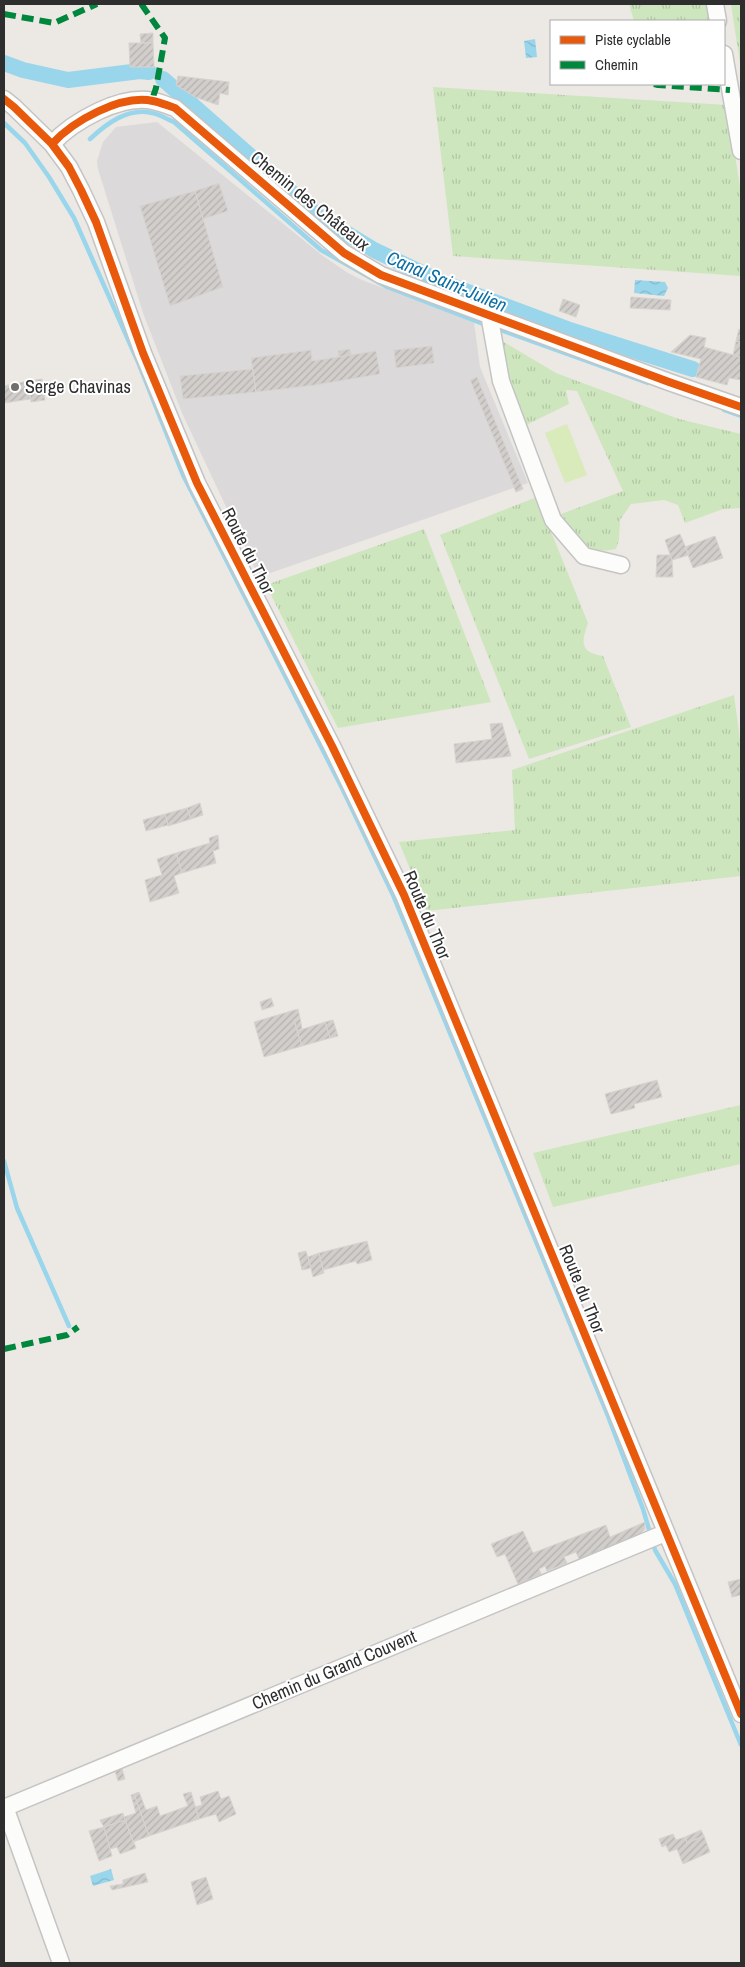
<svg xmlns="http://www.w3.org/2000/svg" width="745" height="1967" font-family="'Archivo Narrow',sans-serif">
  <defs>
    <pattern id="grass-tufts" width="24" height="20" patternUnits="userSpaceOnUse" patternTransform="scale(1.25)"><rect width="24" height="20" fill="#cee6be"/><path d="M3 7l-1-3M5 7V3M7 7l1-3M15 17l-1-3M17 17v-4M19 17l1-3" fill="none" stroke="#b1c6a4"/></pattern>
    <pattern id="water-waves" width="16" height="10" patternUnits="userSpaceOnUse" patternTransform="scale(1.25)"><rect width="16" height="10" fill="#99d6ec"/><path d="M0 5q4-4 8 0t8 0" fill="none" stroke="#84b8cb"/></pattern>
    <pattern id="building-hatch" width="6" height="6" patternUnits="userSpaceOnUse" patternTransform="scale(1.25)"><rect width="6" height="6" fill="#d1cecb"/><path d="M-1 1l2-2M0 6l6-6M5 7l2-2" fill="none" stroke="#b4b1af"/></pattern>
  </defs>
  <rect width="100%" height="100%" fill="#ece8e4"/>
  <!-- industrial -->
  <path fill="#dcd9db" d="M157 122 323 256 348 273 362 280 474 322 480 367 528 483 259 577 182 413 143 313 98 169 97 161 103 142 116 127Z"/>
  <!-- grass -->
  <path fill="url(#grass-tufts)" d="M629 4H706L709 21H634Z
    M731 4H741V70Z
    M433 87 727 105 741 193V276L453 256Z
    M502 341 556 373 679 419 741 434V508L723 509 685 523 678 505 664 500 631 504 620 520 619 540 616 549C585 556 575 537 561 514L623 491 577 391 566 390 569 404 526 425 508 381Z
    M537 497 588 623C581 643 580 652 603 656L631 727 529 759 440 535Z
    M424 529 491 702 338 728 266 585Z
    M734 695 741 748V876L427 911 399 842 515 830 512 770Z
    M741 1105V1164L553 1207 533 1153Z"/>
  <!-- pitch -->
  <path fill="#d9eabb" d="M567 424 587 475 565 483 545 433Z"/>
  <!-- water -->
  <path fill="url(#water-waves)" d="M535 39 537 57 526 58 524 41Z
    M635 280 665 282 668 288 664 296 634 293Z
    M111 1869 114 1880 93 1886 90 1876Z"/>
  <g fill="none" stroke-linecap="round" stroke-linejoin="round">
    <!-- stream -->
    <path stroke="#99d6ec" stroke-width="4.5" d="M4 123 25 143 49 177 74 218 138 362 183 475 343 790 393 895 608 1416 643 1509 655 1550 675 1584 741 1745
      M90 139C106 124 128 107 152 113 159 114 167 119 174 122L321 250 387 287 486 325
      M495 328 648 383
      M724 410 741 416
      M4 1161 17 1208 69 1326"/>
    <!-- canal -->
    <path stroke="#99d6ec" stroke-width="16" d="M4 63 23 70 68 80 140 71 149 72
      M163 79 318 216 374 250 441 282 567 329 693 369"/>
  </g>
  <!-- building -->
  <path fill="url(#building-hatch)" stroke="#d7d4d0" d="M153 33V43H141L140 34Z
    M129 43H153L154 67H130Z
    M178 76 229 82 228 95 220 93 218 105 195 97 176 85Z
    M219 183 228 211 203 219 195 191Z
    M195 191 223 287 170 306 140 206Z
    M631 297 671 300 670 310 630 308Z
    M563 299 580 305 576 317 559 311Z
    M739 329 741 330V342L736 341Z
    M690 335 706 338 704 347 741 357V380L729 378 727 385 696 377 701 359 671 352Z
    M736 341 741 342V357L733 355Z
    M432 346 434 363 396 368 394 350Z
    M350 349 351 355 339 357 338 351Z
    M311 350 312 361 376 351 380 374 315 385 256 392 251 358Z
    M253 369 256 392 183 399 180 376Z
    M477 377 523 489 516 492 470 380Z
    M42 379 45 400 31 402 28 381Z
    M28 381 30 399 4 403V386Z
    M680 534 689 555 672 560 665 540Z
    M715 536 723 558 693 568 685 547Z
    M657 555H670L672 560 673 577H656Z
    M502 723 511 756 456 763 454 744 492 739 490 724Z
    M200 803 203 815 191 819 187 808Z
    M187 808 191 819 168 826 165 814Z
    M165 814 168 825 146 831 143 820Z
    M218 835 219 849 213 851 216 863 182 873 176 853 210 843 209 838Z
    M176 853 182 873 174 876 179 893 150 902 145 880 162 875 157 859Z
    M271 998 274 1006 262 1010 260 1002Z
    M298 1009 300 1018 294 1020 302 1046 264 1057 254 1022Z
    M300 1018 302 1029 297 1031 294 1020Z
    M333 1020 338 1036 330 1038 325 1022Z
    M325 1022 330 1038 302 1046 297 1031Z
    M657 1080 662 1097 634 1104 635 1108 611 1114 605 1094Z
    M367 1241 372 1260 357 1264 356 1261 323 1270 319 1253Z
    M306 1251 311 1268 302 1270 298 1253Z
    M319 1253 324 1273 313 1277 308 1257Z
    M645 1522V1529L640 1534 579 1559 576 1552 564 1557 567 1563 547 1571 545 1566 539 1569 541 1574 518 1584 505 1554 497 1557 491 1544 523 1531 533 1553 606 1525 610 1537Z
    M741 1579V1595L732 1597 728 1582Z
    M122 1769 125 1779 118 1781 115 1771Z
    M218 1791 221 1799 229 1796 236 1814 219 1822 216 1814 199 1819 195 1807 202 1805 200 1797Z
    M139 1792 146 1810 157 1806 160 1816 188 1806 183 1794 191 1792 199 1819 149 1836 134 1794Z
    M134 1794 149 1836 133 1842 124 1817 136 1813 131 1795Z
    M123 1813 125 1820 104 1827 100 1820Z
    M125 1820 136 1848 120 1854 117 1847 110 1849 104 1827Z
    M104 1827 112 1856 99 1861 89 1831Z
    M701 1830 704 1836 687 1843 685 1837Z
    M673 1834 676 1840 685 1837 687 1843 704 1836 710 1852 683 1864 677 1849 669 1852 666 1845 662 1847 659 1839Z
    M145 1873 148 1882 112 1890 110 1886 123 1884V1880Z
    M206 1877 213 1899 197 1905 191 1882Z"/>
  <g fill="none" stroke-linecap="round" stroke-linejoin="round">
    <defs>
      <path id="minor" d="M715 4 718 21
        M724 54 741 151
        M4 99 14 107 52 144 69 167 81 190 96 222 143 353 197 483 332 746 404 895 741 1714
        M52 144C73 121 121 94 153 101 160 102 168 106 175 108L344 253 381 275 669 382 741 407
        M489 314 501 381 553 520 584 556 621 565
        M5 1807 61 1963
        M4 1808 665 1533"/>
    </defs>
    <!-- minor casing -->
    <use href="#minor" stroke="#c5c4c5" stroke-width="19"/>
    <!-- minor -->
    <use href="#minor" stroke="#fcfcfb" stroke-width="16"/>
    <!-- quiet -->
    <path stroke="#00873e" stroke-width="6" stroke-dasharray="12 6" stroke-linecap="butt" d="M143 4 142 5 165 38 156 88 152 100
      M4 14 54 23 97 4
      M654 84 658 85 730 90
      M4 1349 67 1335 78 1327"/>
    <defs>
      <path id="cycleway" d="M4 99 14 107 52 144 69 167 81 190 96 222 143 353 197 483 332 746 404 895 741 1714
        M52 144C73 121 121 94 153 101 160 102 168 106 175 108L344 253 381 275 669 382 741 407"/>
    </defs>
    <!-- cycleway casing -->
    <use href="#cycleway" stroke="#fff" stroke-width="11"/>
    <!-- cycleway -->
    <use href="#cycleway" stroke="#e8590c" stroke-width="8"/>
  </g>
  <!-- markers -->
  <circle fill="#706f6e" stroke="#fff" stroke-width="2" cx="15" cy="387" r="5"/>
  <g text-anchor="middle" stroke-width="4" stroke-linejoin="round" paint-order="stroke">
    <!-- street labels -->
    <g font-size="18" fill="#2e2e2e" stroke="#fff">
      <text transform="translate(310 201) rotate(39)" y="6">Chemin des Châteaux</text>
      <text transform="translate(248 551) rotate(63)" y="6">Route du Thor</text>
      <text transform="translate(427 915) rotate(67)" y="6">Route du Thor</text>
      <text transform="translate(582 1289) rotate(68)" y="6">Route du Thor</text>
      <text transform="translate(334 1670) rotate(-23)" y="6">Chemin du Grand Couvent</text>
    </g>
    <!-- poi labels -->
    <g font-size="18" fill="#2e2e2e" stroke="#fff" text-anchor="start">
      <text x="25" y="393">Serge Chavinas</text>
    </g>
    <!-- water labels -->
    <g font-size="19" font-style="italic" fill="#0d6fa3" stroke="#fff">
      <text transform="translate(447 281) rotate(23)" y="7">Canal Saint-Julien</text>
    </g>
  </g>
  <!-- border -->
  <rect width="745" height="1967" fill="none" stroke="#2e2e2e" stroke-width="10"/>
  <!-- legend -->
  <rect x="550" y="20" width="175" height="65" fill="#ffffff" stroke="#ababab"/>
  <rect x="560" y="36" width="25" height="8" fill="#e8590c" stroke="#ababab"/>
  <text x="595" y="45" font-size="15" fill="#2e2e2e">Piste cyclable</text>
  <rect x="560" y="61" width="25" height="8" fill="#00873e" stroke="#ababab"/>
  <text x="595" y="70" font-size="15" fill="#2e2e2e">Chemin</text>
</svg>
